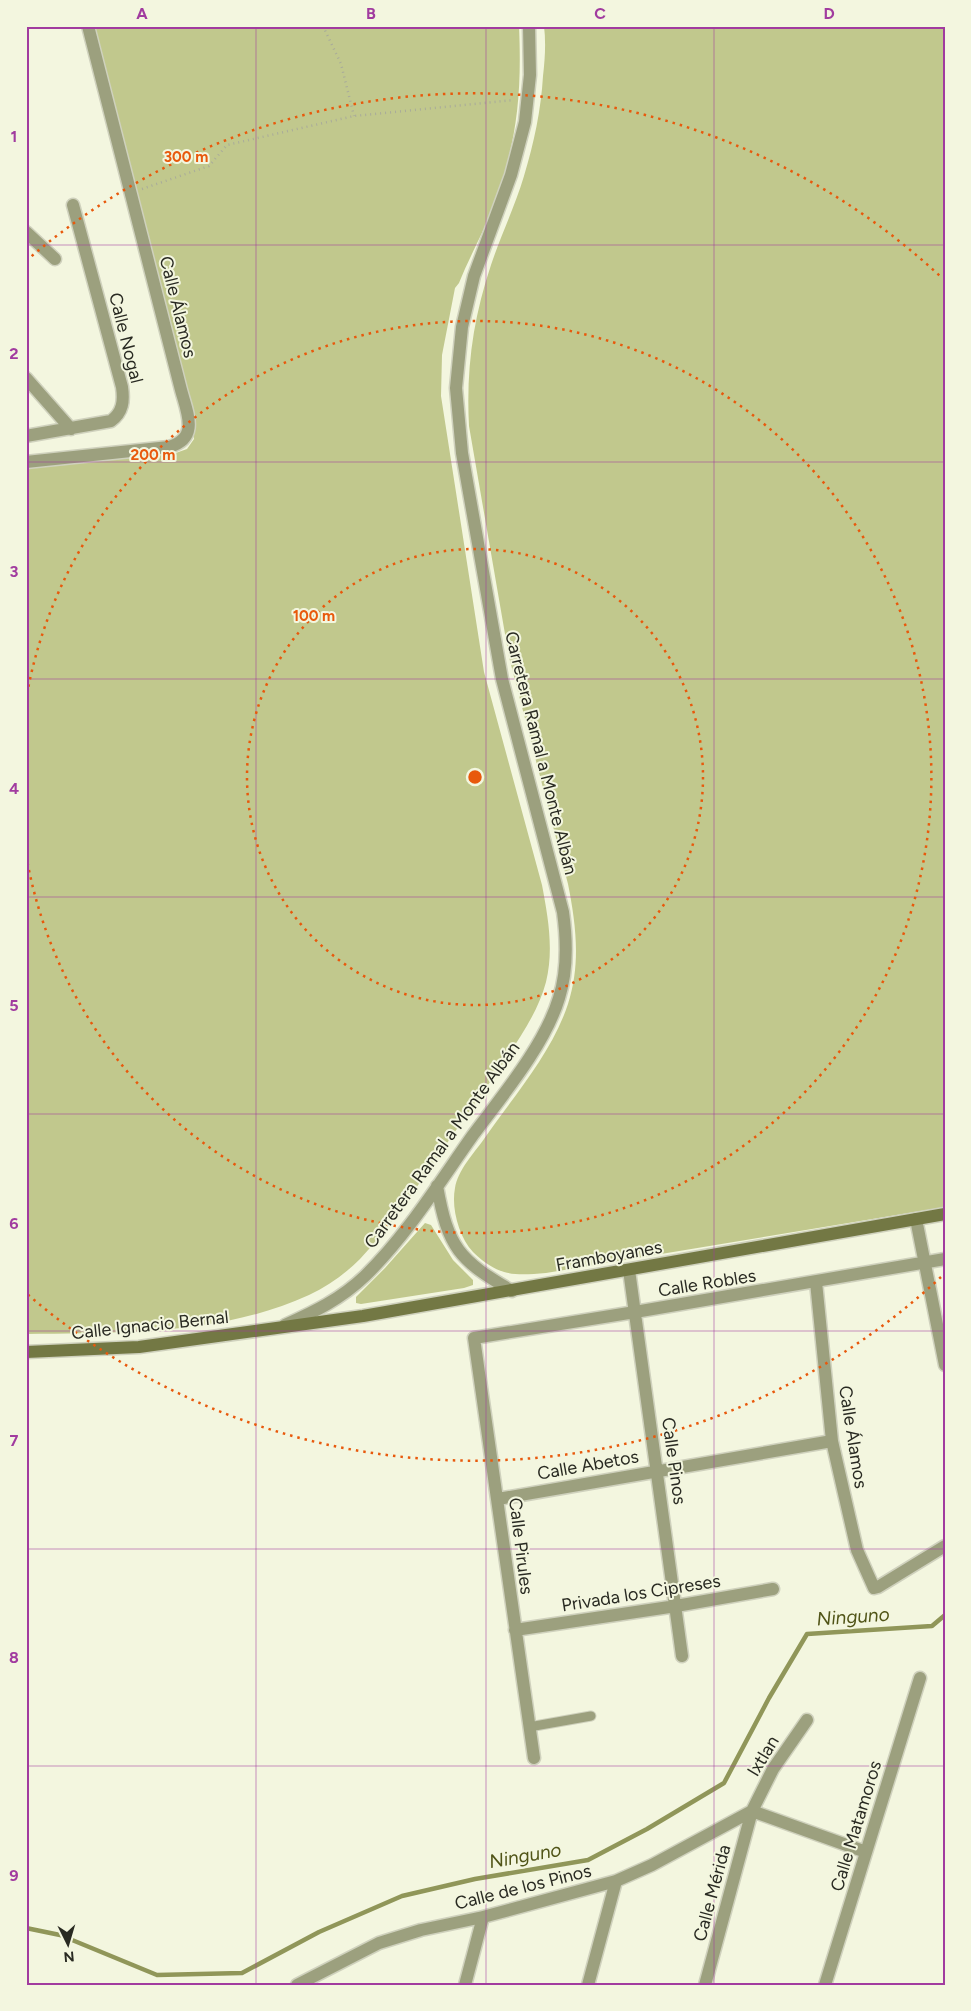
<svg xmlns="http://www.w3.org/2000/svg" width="971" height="2011" font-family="Figtree,sans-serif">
  <rect width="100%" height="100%" fill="#f3f6df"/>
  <!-- green -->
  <path fill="#c1c88d" d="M94 26H519C522 95 517 145 492 210 482 235 469 258 459 283L455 288 442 355 441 396 484 672 542 885C548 917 554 949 546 982 538 1012 520 1037 504 1062 487 1087 469 1111 452 1136 423 1177 395 1222 360 1259 345 1274 328 1286 309 1295 222 1335 120 1333 26 1334V468L173 454 187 449 194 439 185 379Z
    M544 26H945V1207L546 1273C513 1276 498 1276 473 1252 459 1237 451 1208 455 1188 458 1170 474 1153 484 1139 513 1097 552 1053 568 1004 581 964 576 924 568 884L509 657 469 426C466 369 473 319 491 265 501 235 515 206 524 176 534 143 541 110 543 76 545 59 546 42 544 26Z
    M425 1223 431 1225 453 1260 473 1280V1285L464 1288 361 1304 356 1303V1297L385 1268Z"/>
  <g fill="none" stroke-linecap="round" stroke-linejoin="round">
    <!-- stream -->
    <path stroke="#909659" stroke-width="4.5" d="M26 1928 60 1935 157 1975 242 1973 319 1932 402 1896 475 1879 588 1860 647 1829 724 1783 769 1698 807 1634 932 1626 945 1615"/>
    <defs>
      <path id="service" d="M529 1727 591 1716"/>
      <path id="minor" d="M26 232 55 259
        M26 378 71 429
        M26 436 111 421C123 412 124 401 122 387L73 205
        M26 462 169 447C201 438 186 411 180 386L88 26
        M916 1219 945 1365
        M629 1270 682 1656
        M816 1282 832 1441 857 1550 874 1588 878 1587 945 1546
        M498 1499 832 1441
        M515 1630 676 1606 773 1589
        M534 1758 474 1338 635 1312 945 1259
        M752 1811 866 1852
        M297 1985 379 1943 421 1930 483 1917 616 1881 652 1865 752 1811
        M465 1985 483 1917
        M588 1985 616 1881
        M705 1985 752 1811 773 1769 807 1720
        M825 1985 920 1678"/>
      <path id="tertiary" d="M437 1186C448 1248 459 1260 512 1291
        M285 1325C314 1312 341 1299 365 1276 407 1235 439 1183 473 1135 502 1096 545 1045 559 998 568 970 567 941 563 912L502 679 462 453 456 388 462 327 474 276 511 175 525 122 530 75 529 26"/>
      <path id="secondary" d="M26 1352 139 1347 363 1316 945 1214"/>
    </defs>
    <!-- service casing -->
    <use href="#service" stroke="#cfd1bd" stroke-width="11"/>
    <!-- minor casing -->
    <use href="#minor" stroke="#cfd1bd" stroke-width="15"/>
    <!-- tertiary casing -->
    <use href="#tertiary" stroke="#cfd1bd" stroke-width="15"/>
    <!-- secondary casing -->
    <use href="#secondary" stroke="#cfd1bd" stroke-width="15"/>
    <!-- path -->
    <path stroke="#a9ab9a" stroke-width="2.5" stroke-dasharray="1 4" stroke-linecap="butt" d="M323 26 341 64 354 116
      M142 189 209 166 227 145 354 116 514 100"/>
    <!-- service -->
    <use href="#service" stroke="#9ca07e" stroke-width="9"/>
    <!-- minor -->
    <use href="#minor" stroke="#9ca07e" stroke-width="12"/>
    <!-- tertiary -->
    <use href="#tertiary" stroke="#9ca07e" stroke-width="12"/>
    <!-- secondary -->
    <use href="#secondary" stroke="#737844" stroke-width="12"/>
  </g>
  <!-- grid -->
  <path fill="none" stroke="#a13b9f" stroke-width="1" stroke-opacity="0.55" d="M256 26V1985M486 26V1985M714 26V1985M26 245H945M26 462H945M26 679H945M26 897H945M26 1114H945M26 1331H945M26 1549H945M26 1766H945"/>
  <!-- distance rings -->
  <g fill="none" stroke="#e8590c" stroke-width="2.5" stroke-dasharray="2.5 5">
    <circle cx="475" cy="777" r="228"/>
    <path d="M27 694A456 456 0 1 1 27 860"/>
    <path d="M941 1277A684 684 0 0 1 26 1293M26 261A684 684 0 0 1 941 277"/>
  </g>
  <g text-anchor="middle" stroke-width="4" stroke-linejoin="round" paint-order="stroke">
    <!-- street labels -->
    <g font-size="18" fill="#292a22" stroke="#f3f6df">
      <text transform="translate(178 307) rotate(76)" y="6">Calle Álamos</text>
      <text transform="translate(126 338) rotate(76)" y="6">Calle Nogal</text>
      <text transform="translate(541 753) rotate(76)" y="6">Carretera Ramal a Monte Albán</text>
      <text transform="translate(442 1145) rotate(-54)" y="6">Carretera Ramal a Monte Albán</text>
      <text transform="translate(609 1256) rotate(-10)" y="6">Framboyanes</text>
      <text transform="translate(707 1283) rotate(-9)" y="6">Calle Robles</text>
      <text transform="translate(150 1325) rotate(-6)" y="6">Calle Ignacio Bernal</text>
      <text transform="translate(853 1437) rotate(81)" y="6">Calle Álamos</text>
      <text transform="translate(674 1461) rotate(82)" y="6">Calle Pinos</text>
      <text transform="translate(588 1465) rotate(-10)" y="6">Calle Abetos</text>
      <text transform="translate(521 1546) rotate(83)" y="6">Calle Pirules</text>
      <text transform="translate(641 1593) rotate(-9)" y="6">Privada los Cipreses</text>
      <text transform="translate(763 1756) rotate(-59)" y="6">Ixtlan</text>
      <text transform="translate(856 1826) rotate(-73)" y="6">Calle Matamoros</text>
      <text transform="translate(523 1887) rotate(-14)" y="6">Calle de los Pinos</text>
      <text transform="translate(712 1893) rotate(-75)" y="6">Calle Mérida</text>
    </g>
    <!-- water labels -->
    <g font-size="19" font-style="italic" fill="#505417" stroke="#f3f6df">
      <text transform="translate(853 1616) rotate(-4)" y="7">Ninguno</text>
      <text transform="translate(525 1855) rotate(-10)" y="7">Ninguno</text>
    </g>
  </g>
  <circle cx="475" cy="777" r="8" fill="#e8590c" stroke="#f3f6df" stroke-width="2.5"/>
  <g font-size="15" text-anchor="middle" font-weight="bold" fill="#e8590c" stroke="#f3f6df" stroke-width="4" stroke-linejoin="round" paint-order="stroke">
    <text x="186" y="162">300 m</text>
    <text x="153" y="460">200 m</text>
    <text x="314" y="621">100 m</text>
  </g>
  <!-- border -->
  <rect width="971" height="2011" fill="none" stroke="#f3f6df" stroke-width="55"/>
  <!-- north arrow -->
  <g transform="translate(68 1944) rotate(175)" stroke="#f3f6df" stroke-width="4" paint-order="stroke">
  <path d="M0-4L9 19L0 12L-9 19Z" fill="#292a22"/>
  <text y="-8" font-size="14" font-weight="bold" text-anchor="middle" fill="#292a22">N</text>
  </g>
  <rect x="28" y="28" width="916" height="1956" fill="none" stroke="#a13b9f" stroke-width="2"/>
  <g font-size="16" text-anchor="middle" font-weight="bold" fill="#a13b9f">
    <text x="142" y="19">A</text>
    <text x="371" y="19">B</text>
    <text x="600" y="19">C</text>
    <text x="829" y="19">D</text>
    <text x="14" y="142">1</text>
    <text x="14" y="359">2</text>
    <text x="14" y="577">3</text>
    <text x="14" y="794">4</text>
    <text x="14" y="1011">5</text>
    <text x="14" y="1229">6</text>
    <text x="14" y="1446">7</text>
    <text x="14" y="1663">8</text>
    <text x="14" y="1881">9</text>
  </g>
</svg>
